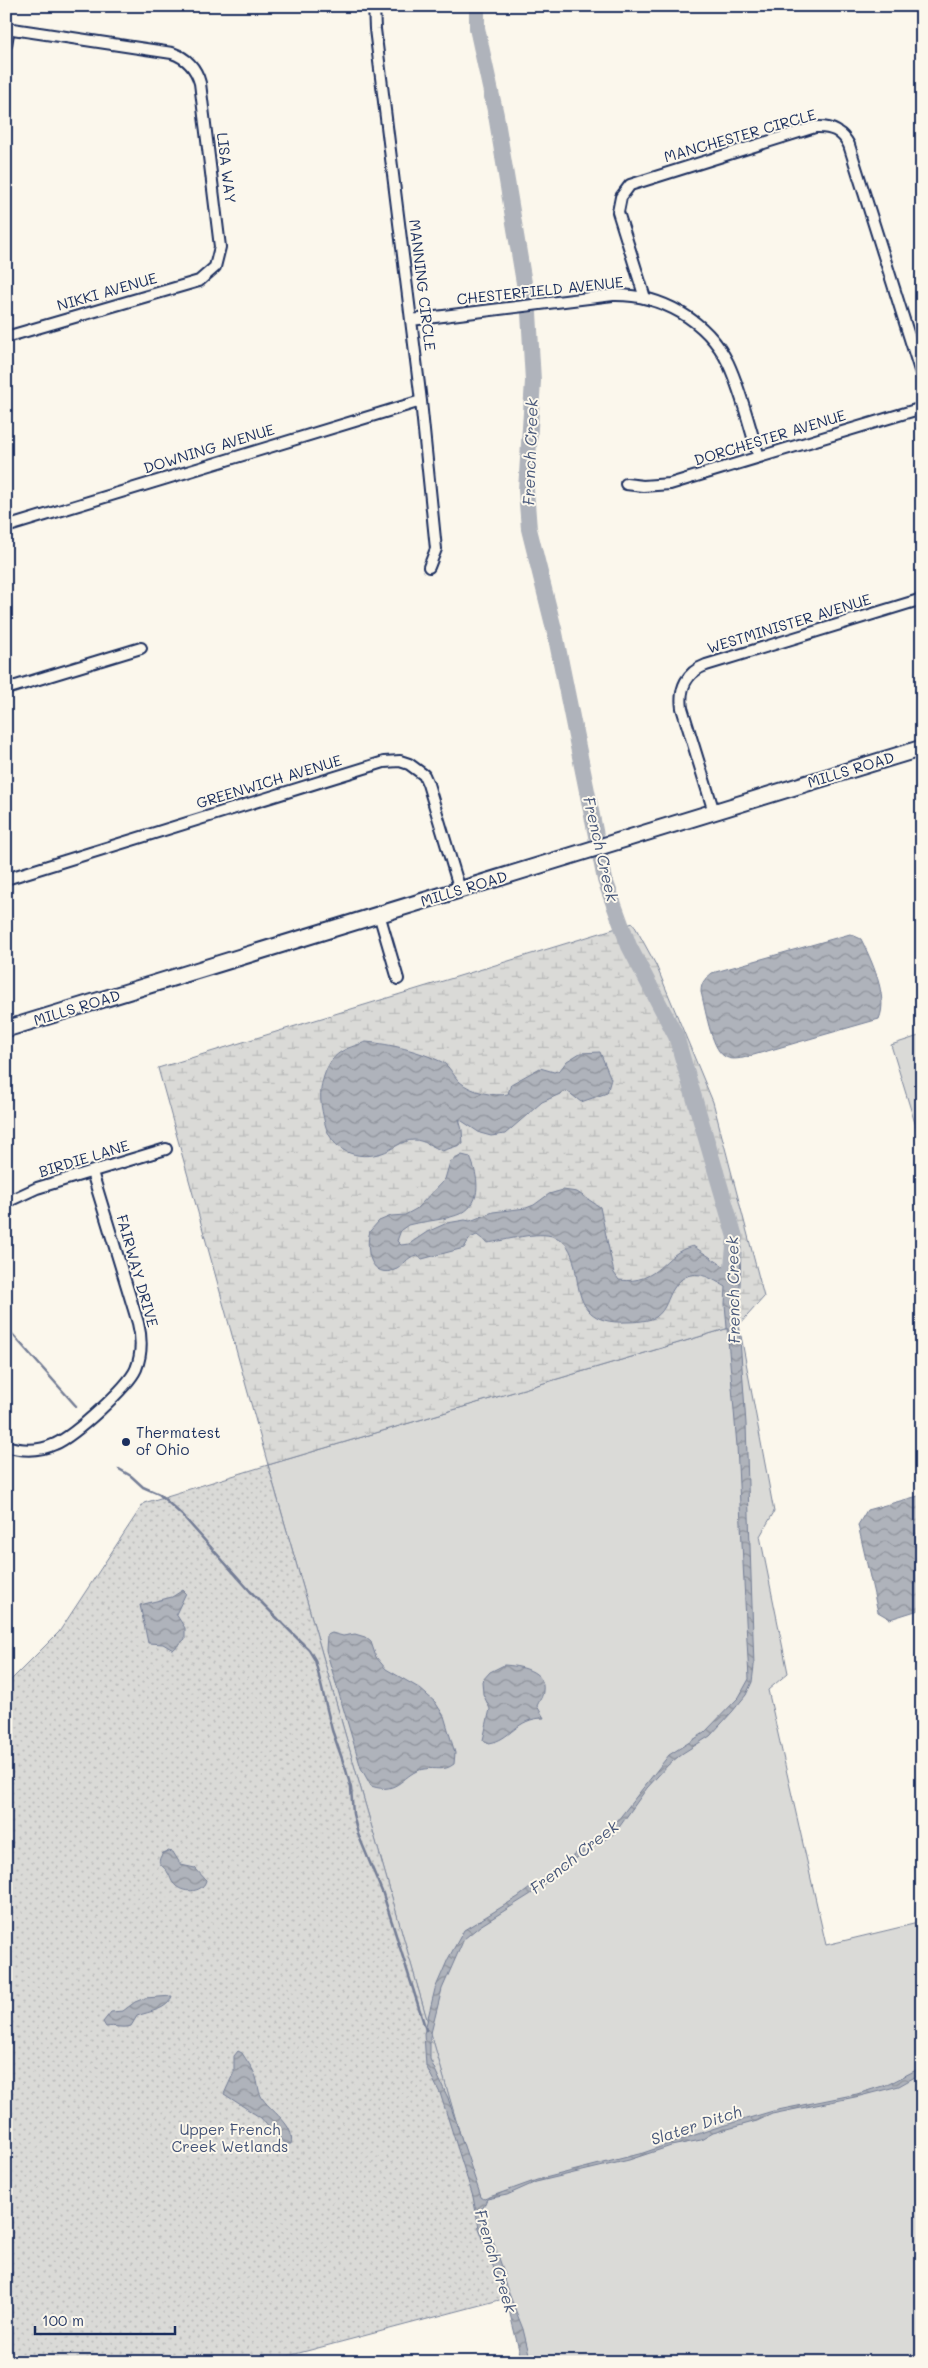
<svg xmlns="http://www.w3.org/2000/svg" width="928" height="2368" font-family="Mali,sans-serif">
  <defs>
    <pattern id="wetland-marsh" width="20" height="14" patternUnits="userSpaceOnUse" patternTransform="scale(1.25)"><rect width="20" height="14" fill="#dadad7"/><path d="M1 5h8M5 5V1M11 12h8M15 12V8" fill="none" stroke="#babbbb"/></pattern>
    <pattern id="park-dots" width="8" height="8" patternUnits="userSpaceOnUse" patternTransform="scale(1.25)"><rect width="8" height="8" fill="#dadad7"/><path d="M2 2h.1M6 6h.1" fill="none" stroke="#babbbb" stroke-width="1.8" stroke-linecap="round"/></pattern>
    <pattern id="water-waves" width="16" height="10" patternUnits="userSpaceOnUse" patternTransform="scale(1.25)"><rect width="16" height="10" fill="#afb3bb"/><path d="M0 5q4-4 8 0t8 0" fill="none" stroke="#8e929b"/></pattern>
  </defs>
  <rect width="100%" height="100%" fill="#fbf7ec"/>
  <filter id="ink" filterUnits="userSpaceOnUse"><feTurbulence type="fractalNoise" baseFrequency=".02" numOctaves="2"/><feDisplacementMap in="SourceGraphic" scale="10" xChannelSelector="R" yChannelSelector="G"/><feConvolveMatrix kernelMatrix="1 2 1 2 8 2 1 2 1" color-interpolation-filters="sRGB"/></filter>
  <g filter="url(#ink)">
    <!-- green -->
    <path fill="#dadad7" stroke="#7a849a" d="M922 1035V1146L891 1045Z
      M739 1325 774 1512 760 1536 788 1673 768 1690 826 1945 922 1922V2362H525L268 1465Z"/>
    <!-- wetland -->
    <path fill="url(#wetland-marsh)" stroke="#7a849a" d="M633 923 656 965 713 1102 764 1297 739 1325 268 1465 158 1068Z"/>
    <!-- park -->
    <path fill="url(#park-dots)" stroke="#7a849a" d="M268 1465 507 2298 265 2362H6V1685L59 1632 144 1503Z"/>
    <!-- water -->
    <path fill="url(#water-waves)" stroke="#747e96" d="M850 934 861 939C871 959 889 997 879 1019L743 1058C736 1059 730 1060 724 1056 711 1048 705 1007 701 992 701 982 705 979 712 973Z
      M366 1042C391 1044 419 1051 442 1062 450 1066 453 1076 460 1082 471 1092 494 1097 508 1094L511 1084 540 1068 554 1072 560 1070 567 1061 580 1053 600 1052 611 1079 607 1093 581 1102 567 1091 542 1102 505 1134 491 1136 480 1133 459 1119 462 1130 463 1144 442 1151C434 1147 423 1140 414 1140 402 1140 392 1150 382 1153 356 1161 332 1151 325 1124 321 1106 318 1094 324 1076 332 1052 344 1049 366 1042Z
      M462 1155 470 1157C478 1175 483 1202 462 1213 448 1220 423 1221 408 1225L401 1230 397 1241 401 1245 409 1244 427 1232 447 1223 465 1220 470 1221 493 1212 526 1208 534 1205 549 1194 563 1190 577 1192 600 1207 614 1273 619 1280C660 1285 662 1253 693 1246L728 1269 730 1244 741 1245 739 1325 746 1424 754 1666 752 1682 746 1695 732 1712 710 1736 683 1753 668 1765 647 1788 615 1833 583 1853 531 1894 480 1926 464 1939 442 1989 430 2037V2059L448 2098 481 2197 484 2199 537 2180 643 2153 715 2128 773 2111 857 2094 889 2084 922 2067V2073L899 2086 860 2096 772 2114 757 2121 713 2133 701 2140 671 2146 629 2160 536 2182 507 2195 487 2199 482 2210 505 2275 504 2281 523 2329 531 2362H522L508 2306 479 2228 473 2197 440 2093 426 2066 424 2034 435 1989 448 1959 464 1930 518 1897 614 1825 669 1755 704 1733 739 1697 749 1679 737 1446 725 1304 726 1287C708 1276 689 1265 674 1288 667 1298 667 1309 656 1317 650 1321 634 1322 627 1322 554 1326 594 1252 555 1237 538 1230 505 1241 487 1243L477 1235 470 1238 464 1248 422 1259 416 1255C406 1258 404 1265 397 1269 370 1281 365 1249 370 1231L379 1221 391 1216 405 1215 416 1209 445 1179 450 1162Z
      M922 1495V1609L890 1619 878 1612 858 1525 867 1510Z
      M183 1590 186 1593 176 1614 185 1628V1639L173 1650 163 1644 148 1643 140 1605 172 1597Z
      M332 1633 343 1636 355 1634 365 1637 371 1642 376 1657 386 1669 419 1688 435 1702 444 1716 455 1753 454 1764C444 1772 436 1767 424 1769 403 1772 400 1796 371 1786L361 1768 326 1650 327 1635Z
      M504 1665C519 1666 546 1670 543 1691 543 1696 539 1701 537 1706L544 1718C516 1718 511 1740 489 1743L483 1740 490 1709 483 1694 482 1681 490 1672Z
      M168 1851 173 1852 181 1865 195 1868 206 1880C204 1892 185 1894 176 1886 171 1882 171 1878 168 1873 164 1865 154 1865 163 1853Z
      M172 1996C168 2010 150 2011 137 2016L131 2026C123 2029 115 2025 106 2027L103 2022 111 2012 123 2011 135 2002 145 1998Z
      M238 2051 242 2053C246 2060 253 2068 256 2077 258 2083 258 2090 261 2096 269 2111 296 2124 291 2144H287L275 2135 261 2118 224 2094 234 2072V2056Z"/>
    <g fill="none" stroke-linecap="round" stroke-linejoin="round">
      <!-- stream -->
      <path stroke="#747e96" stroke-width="2.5" d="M6 1327 76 1406
        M119 1469 131 1476 143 1487 159 1494 182 1515 250 1591 309 1650 315 1660 332 1730 346 1770 351 1788 353 1814 358 1834 383 1894 426 2030"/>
      <!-- river -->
      <path stroke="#afb3bb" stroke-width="16" d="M477 6V28L496 115 529 313 533 381 526 490 529 529 555 633 605 880 629 946 676 1036 735 1237 732 1266"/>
      <defs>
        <path id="street" d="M374 6 375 29 421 401 436 549 429 567
          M6 28 172 53C187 58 196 68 200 83L220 247 215 267 199 281 6 337
          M6 45 9 28
          M645 298 618 212 621 197 630 185 815 127C831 126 842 131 849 145L922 377
          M411 320 613 295C661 294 707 320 728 363 742 393 749 426 759 457
          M626 484 643 486 670 484 922 408
          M6 527 421 401
          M6 689 141 648
          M714 812 682 708C679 688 687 672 706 665L922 599
          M6 879 384 762 400 761 409 764 424 775 428 784 460 890
          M379 914 398 979
          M11 1200 37 1188 166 1149
          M6 1446C22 1451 40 1451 55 1444 74 1436 128 1387 136 1369 142 1354 142 1339 138 1323L92 1172"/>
        <path id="secondary" d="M6 1029 922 748"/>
      </defs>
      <!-- street casing -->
      <use href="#street" stroke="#1b2f5e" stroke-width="14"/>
      <!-- secondary casing -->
      <use href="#secondary" stroke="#1b2f5e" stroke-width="19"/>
      <!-- street -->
      <use href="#street" stroke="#fbf7ec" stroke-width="10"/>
      <!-- secondary -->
      <use href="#secondary" stroke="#fbf7ec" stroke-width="15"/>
    </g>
  </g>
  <!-- markers -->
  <circle fill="#1b2f5e" stroke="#fbf7ec" stroke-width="2" cx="126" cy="1442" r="5"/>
  <g text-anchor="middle" stroke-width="4" stroke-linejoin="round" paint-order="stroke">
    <!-- street labels -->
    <g font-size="15" fill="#1b2f5e" stroke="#fbf7ec">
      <text transform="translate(740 136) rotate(-16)" y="5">MANCHESTER CIRCLE</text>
      <text transform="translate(226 168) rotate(83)" y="5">LISA WAY</text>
      <text transform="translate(422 285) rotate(83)" y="5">MANNING CIRCLE</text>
      <text transform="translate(540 291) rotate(-6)" y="5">CHESTERFIELD AVENUE</text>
      <text transform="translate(107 292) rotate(-16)" y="5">NIKKI AVENUE</text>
      <text transform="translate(770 438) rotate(-17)" y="5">DORCHESTER AVENUE</text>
      <text transform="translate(209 449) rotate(-17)" y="5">DOWNING AVENUE</text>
      <text transform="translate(789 624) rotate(-17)" y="5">WESTMINISTER AVENUE</text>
      <text transform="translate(851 770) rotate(-17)" y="5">MILLS ROAD</text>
      <text transform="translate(269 782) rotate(-17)" y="5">GREENWICH AVENUE</text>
      <text transform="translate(464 889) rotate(-17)" y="5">MILLS ROAD</text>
      <text transform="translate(77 1008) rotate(-17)" y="5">MILLS ROAD</text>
      <text transform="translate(84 1159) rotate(-17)" y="5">BIRDIE LANE</text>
      <text transform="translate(137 1271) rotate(74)" y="5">FAIRWAY DRIVE</text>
    </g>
    <!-- poi labels -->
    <g font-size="15" fill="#1b2f5e" stroke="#fbf7ec" text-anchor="start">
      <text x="136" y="1438">Thermatest<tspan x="136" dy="17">of Ohio</tspan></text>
    </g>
    <!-- park labels -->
    <g font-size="15" fill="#415176" stroke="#fbf7ec">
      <text x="230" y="2135">Upper French<tspan x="230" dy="17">Creek Wetlands</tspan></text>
    </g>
    <!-- water labels -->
    <g font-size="16" font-style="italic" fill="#47577a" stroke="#fbf7ec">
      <text transform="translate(530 452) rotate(-88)" y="6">French Creek</text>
      <text transform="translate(601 849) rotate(77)" y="6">French Creek</text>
      <text transform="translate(733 1290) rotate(-91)" y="6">French Creek</text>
      <text transform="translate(574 1857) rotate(-38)" y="6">French Creek</text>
      <text transform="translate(696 2125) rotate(-18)" y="6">Slater Ditch</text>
      <text transform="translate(496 2261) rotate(73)" y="6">French Creek</text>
    </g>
  </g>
  <!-- margin -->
  <rect width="928" height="2368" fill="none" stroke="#fbf7ec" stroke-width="25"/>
  <rect x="12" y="12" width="903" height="2343" fill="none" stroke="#1b2f5e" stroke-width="2" filter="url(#ink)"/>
  <!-- scale -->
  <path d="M35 2326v8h140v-8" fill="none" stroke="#1b2f5e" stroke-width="2.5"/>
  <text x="42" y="2326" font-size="15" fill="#1b2f5e" stroke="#fbf7ec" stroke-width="4" paint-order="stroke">100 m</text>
</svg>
